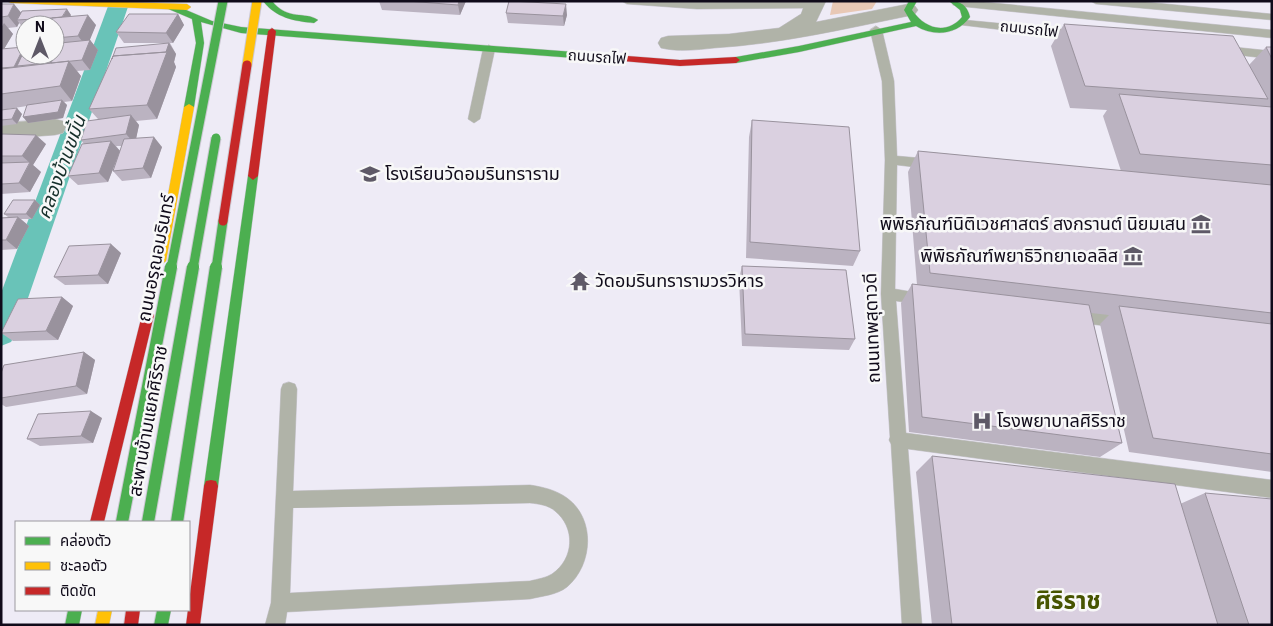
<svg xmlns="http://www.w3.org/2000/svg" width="1273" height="626" font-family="Roboto,'Noto Sans Thai',sans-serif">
  <rect width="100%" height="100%" fill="#eeebf6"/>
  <!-- green -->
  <path fill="#e8c8b5" d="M833 1H877L872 9 830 15Z"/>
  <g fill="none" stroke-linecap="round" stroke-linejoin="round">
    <!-- canal -->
    <path fill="#69c3b8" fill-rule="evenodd" d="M110 1H130L16 333 11 342 1 346V293Z"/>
    <defs>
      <path id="lane" d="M622 1 816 2 821 5 816 8 697 9 627 4Z
        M953 1H973L1272 30V38L957 6 953 5Z
        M1091 1H1135L1272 14V20L1096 4Z
        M965 20 1079 31 1085 35 1079 39 961 25 959 23 961 21Z
        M876 26 882 30 894 81 897 156 931 159 936 161 937 164 936 167 931 169 897 165 895 289 930 295 932 299 930 303 925 305 896 301 906 433 1272 480V498L908 449 922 625H902L891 444 889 440 890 437 881 294 885 160 882 81 870 30Z
        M489 45 495 49 480 119 474 123 468 119 483 49Z
        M1224 46 1272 51V59L1220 53 1218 50 1220 47Z
        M1072 310 1124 316 1129 317 1132 322 1129 327 1124 328 1072 322 1067 321 1064 316 1067 311Z
        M289 382 295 384 297 389 293 491 530 485C543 487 556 490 567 498 596 519 593 565 567 587 557 595 542 596 530 599L287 612 285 625H265L271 603 281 389 283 384ZM530 503C539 504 548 505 555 511 576 528 574 559 552 574 546 578 537 579 530 581L290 593 293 508Z"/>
      <path id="street" d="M806 1H826L816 22 908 4 915 6 918 10 915 14 908 16C844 29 780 44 714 48 697 50 677 52 661 48L658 43 661 38 668 36 729 34 779 28 801 14Z
        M55 119 63 121 66 127 63 133 55 135 1 139V123Z"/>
      <path id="fast" d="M263 1H272C288 21 305 11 318 20L314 23C294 21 276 18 263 1Z
        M909 1H917L912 10C924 28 946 36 962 17L960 10 949 1C961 1 967 5 970 17 957 35 934 37 916 26L799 52 736 63 732 60 736 57 799 46 911 22 904 10Z
        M166 4H172L212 21 241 27 614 55 618 58 614 61 241 33 201 22 204 43 194 107 189 110 184 107 196 43 192 19 166 8Z
        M253 172 258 176 218 486 216 491 211 492 206 491 204 486 248 176Z
        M68 610H82L79 625H65Z
        M157 610H171L168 625H154Z"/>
      <path id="slow" d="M7 1H91L187 4 191 7 187 10 11 3Z
        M189 104 194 107 166 261 161 265 156 261 184 107Z
        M98 610H112L109 625H95Z"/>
      <path id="jam" d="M272 28 276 31 258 176 253 180 248 176 268 31Z
        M614 55 680 60 736 57 740 60 736 63 680 66 611 60 610 58Z
        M148 310 152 312 154 315 104 522H90L142 315 144 312Z
        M211 480 216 481 218 486 200 625H186L204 486 206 481Z
        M126 610H140L138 625H124Z"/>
    </defs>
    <!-- lane casing -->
    <use href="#lane" stroke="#cbc8d2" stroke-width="1"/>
    <!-- street casing -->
    <use href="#street" stroke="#cbc8d2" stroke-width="1"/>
    <!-- fast casing -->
    <use href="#fast" stroke="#cbc8d2" stroke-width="1"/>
    <!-- slow casing -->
    <use href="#slow" stroke="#cbc8d2" stroke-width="1"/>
    <!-- jam casing -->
    <use href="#jam" stroke="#cbc8d2" stroke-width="1"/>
    <!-- lane -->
    <use href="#lane" fill="#b0b3a8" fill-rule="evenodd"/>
    <!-- street -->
    <use href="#street" fill="#b0b3a8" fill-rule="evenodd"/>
    <!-- fast -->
    <use href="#fast" fill="#4caf50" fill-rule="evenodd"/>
    <!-- slow -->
    <use href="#slow" fill="#ffc107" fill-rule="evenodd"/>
    <!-- jam -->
    <use href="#jam" fill="#c62828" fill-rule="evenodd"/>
    <defs>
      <path id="fast-bridge-far1" d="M171 269 223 1
        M193 269 216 138
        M216 269 223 221"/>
      <path id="fast-bridge" d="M122 522 171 267
        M148 522 193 267
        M177 522 216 267"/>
      <path id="slow-bridge" d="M247 65 257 1"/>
      <path id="jam-bridge" d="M223 221 247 65"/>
    </defs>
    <!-- fast-bridge-far1 casing -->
    <use href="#fast-bridge-far1" stroke="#cbc8d2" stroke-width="11" stroke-linecap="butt"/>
    <!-- fast-bridge casing -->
    <use href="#fast-bridge" stroke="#cbc8d2" stroke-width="14" stroke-linecap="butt"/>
    <!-- slow-bridge casing -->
    <use href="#slow-bridge" stroke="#cbc8d2" stroke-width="11" stroke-linecap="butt"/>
    <!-- jam-bridge casing -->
    <use href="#jam-bridge" stroke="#cbc8d2" stroke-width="11" stroke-linecap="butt"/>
    <!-- fast-bridge-far1 -->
    <use href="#fast-bridge-far1" stroke="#4caf50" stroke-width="9"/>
    <!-- fast-bridge -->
    <use href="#fast-bridge" stroke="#4caf50" stroke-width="12"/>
    <!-- slow-bridge -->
    <use href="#slow-bridge" stroke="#ffc107" stroke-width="9"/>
    <!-- jam-bridge -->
    <use href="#jam-bridge" stroke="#c62828" stroke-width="9"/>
  </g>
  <!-- wall -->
  <path fill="#bbb3c1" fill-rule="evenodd" d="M379 1H466L460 15 382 10Z
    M1 4 21 13 71 15 70 16 96 25 89 40H90L98 50 90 70 77 71 81 76 72 101 64 102 67 105 63 118 28 123 27 106 1 110ZM19 23 22 26 49 24 55 25V55H25L4 49 13 34 8 28 17 27Z
    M506 13 567 15 564 26 508 23Z
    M178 14 184 25 173 43H170L176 54 174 62 176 67 157 119 136 121 139 125 136 138 162 147 151 178 122 181 113 171 122 146H116L120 151 108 182 78 185 68 176 84 144 81 140 98 119 89 109 168 43H124L116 32Z
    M1064 24 1249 65 1266 47H1272V472L1129 452 1100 324 1109 315 1091 313 1122 443 1100 457 909 432 901 303 912 284 917 285 908 172 918 151 1121 171 1103 116 1107 110 1070 108 1051 46Z
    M1 110 22 114 17 124 1 126Z
    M752 120 860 251 853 266 746 258 749 137Z
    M1 136 46 144 33 165 41 172 30 192 1 194Z
    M35 200 40 205 32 219H21L29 226 17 249 1 250V218L8 217 4 214Z
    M121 253 108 284 65 285 54 277Z
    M742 266 855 339 849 350 742 346 739 279Z
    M62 297 73 306 58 340 13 341 1 333V332Z
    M84 352 95 360 87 394 6 407 1 404V373Z
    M102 418 93 443 40 446 27 439Z
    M932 456 1180 504 1205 493 1272 625H932L916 472Z"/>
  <!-- shaded-wall -->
  <path fill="#99929d" d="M459 1H466L460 15 458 5Z
    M14 4 23 15 17 20 19 23 17 27 8 16Z
    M566 4 567 15 564 26 563 16Z
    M67 9 71 15 66 23 62 18Z
    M178 14 184 25 173 43 166 33Z
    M88 15 96 25 87 47 78 36Z
    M4 23 13 34 1 54V28Z
    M90 40 98 50 90 70 82 60Z
    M57 43 66 54 58 71 48 63 52 55H55V48Z
    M169 43 176 54 174 62 176 67 157 119 147 105Z
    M24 47 25 48V55L17 66 25 75 14 67Z
    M69 61 81 76 72 101 60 86Z
    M62 100 67 105 63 118 28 123 23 117Z
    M17 108 22 114 17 124 12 119Z
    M131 115 139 125 135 144 126 134Z
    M36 135 46 144 33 165 41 172 30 192 19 183 30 163 22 156Z
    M154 137 162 147 151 178 143 168Z
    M111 141 120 151 108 182 99 173Z
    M35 200 40 205 32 219 26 214Z
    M18 217 29 226 17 249 6 240Z
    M111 244 121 253 108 284 98 275Z
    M62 297 73 306 58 340 46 331Z
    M84 352 95 360 87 394 76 386Z
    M91 411 102 418 93 443 81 436Z"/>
  <!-- building -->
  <path fill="#dad0e0" stroke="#99929d" d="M407 1H459L458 5Z
    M509 1H510L566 4 563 16 506 13Z
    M1 4H14L8 16 1 17Z
    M67 9 62 17 51 18 17 20 22 11Z
    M129 14H178L166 33 116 32Z
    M88 15 78 36 55 38V25H48L52 18Z
    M1064 24 1233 36 1268 99 1085 86Z
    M90 40 82 60 51 63 60 43Z
    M169 43 166 52 113 56 112 59 116 48Z
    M24 47 14 67 1 68V49Z
    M1266 47H1272V59Z
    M25 49V55H52L48 63 17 66Z
    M167 52 147 105 89 109 113 56Z
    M69 61 60 86 1 94V69Z
    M1119 94 1272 107V165L1140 154Z
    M62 100 58 112 23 117 27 105Z
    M17 108 12 119 1 120V110Z
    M131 115 126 134 81 140 87 121Z
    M752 120 849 127 860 251 750 242Z
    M2 134 36 135 22 156H1V136Z
    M154 137 143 168 113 171 124 139Z
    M111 141 99 173 68 176 82 144Z
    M918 151 1272 185V313L930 273Z
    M30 162 19 183 1 184V163Z
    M13 200H35L26 214H4Z
    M18 217 6 240H1V218Z
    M111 244 98 275 54 277 69 246Z
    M742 266 846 270 855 339 745 334Z
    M912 284 1089 305 1122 443 922 417Z
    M62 297 46 331 1 333 18 299Z
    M1119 306 1272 324V454L1153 438Z
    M84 352 76 386 1 398V373L4 365Z
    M91 411 81 436 27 439 38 414Z
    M932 456 1175 484 1218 625H952Z
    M1205 493 1272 499V625H1249Z"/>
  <!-- icons -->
  <defs>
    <symbol id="school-bare" viewBox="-9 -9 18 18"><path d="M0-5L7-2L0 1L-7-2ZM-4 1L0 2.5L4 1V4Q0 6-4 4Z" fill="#5e5967" stroke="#f8f8f8" stroke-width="2.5" paint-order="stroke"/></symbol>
    <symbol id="museum-bare" viewBox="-9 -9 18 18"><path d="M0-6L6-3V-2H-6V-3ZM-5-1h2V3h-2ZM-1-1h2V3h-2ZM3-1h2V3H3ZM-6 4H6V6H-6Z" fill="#5e5967" stroke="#f8f8f8" stroke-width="2.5" paint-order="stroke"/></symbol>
    <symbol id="temple-bare" viewBox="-9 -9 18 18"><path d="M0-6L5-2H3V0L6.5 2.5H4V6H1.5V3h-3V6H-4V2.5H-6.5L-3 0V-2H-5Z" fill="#5e5967" stroke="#f8f8f8" stroke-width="2.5" paint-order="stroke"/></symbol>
    <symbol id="hospital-bare" viewBox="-9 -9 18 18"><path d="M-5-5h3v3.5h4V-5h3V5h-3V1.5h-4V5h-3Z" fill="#5e5967" stroke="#f8f8f8" stroke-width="2.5" paint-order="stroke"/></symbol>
  </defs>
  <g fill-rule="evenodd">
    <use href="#school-bare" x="356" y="160" width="28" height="28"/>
    <use href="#museum-bare" x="1187" y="210" width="28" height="28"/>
    <use href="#museum-bare" x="1119" y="242" width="28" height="28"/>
    <use href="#temple-bare" x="566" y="267" width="28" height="28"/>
    <use href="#hospital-bare" x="968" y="407" width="28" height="28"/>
  </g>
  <g text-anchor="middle" stroke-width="5" stroke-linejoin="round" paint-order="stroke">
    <!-- far-street labels -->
    <g font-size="15" fill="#100b1a" stroke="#f8f8f8">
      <text transform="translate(1029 29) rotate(6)" y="5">ถนนรถไฟ</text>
      <text transform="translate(597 57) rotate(4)" y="5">ถนนรถไฟ</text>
    </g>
    <!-- poi labels -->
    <g font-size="18" fill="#100b1a" stroke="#f8f8f8" text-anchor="start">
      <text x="385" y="180">โรงเรียนวัดอมรินทราราม</text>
      <text x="1186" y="230" text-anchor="end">พิพิธภัณฑ์นิติเวชศาสตร์ สงกรานต์ นิยมเสน</text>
      <text x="1118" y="262" text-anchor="end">พิพิธภัณฑ์พยาธิวิทยาเอลลิส</text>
      <text x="595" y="287">วัดอมรินทรารามวรวิหาร</text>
      <text x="997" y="427">โรงพยาบาลศิริราช</text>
    </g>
    <!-- street labels -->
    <g font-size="18" fill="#100b1a" stroke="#f8f8f8">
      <text transform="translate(156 258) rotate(-79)" y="6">ถนนอรุณอมรินทร์</text>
      <text transform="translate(872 328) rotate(-92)" y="6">ถนนเทพสุดาวดี</text>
      <text transform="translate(148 421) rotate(-80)" y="6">สะพานข้ามแยกศิริราช</text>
    </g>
    <!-- water labels -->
    <g font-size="19" font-style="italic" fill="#152f2a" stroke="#f8f8f8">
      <text transform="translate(61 167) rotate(-70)" y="7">คลองบ้านขมิ้น</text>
    </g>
    <!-- near-quarter labels -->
    <g font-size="24" font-weight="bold" fill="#475400" stroke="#f8f8f8">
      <text x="1068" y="609">ศิริราช</text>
    </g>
  </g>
  <!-- border -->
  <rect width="1273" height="626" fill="none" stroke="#100b1a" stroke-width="5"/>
  <!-- legend -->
  <rect x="15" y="521" width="175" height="90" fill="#f8f8f8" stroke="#9b999f"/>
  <rect x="25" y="537" width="25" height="8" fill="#4caf50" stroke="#9b999f"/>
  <text x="60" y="546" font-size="15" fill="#100b1a">คล่องตัว</text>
  <rect x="25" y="562" width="25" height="8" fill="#ffc107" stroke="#9b999f"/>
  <text x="60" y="571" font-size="15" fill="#100b1a">ชะลอตัว</text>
  <rect x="25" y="587" width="25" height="8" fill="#c62828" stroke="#9b999f"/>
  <text x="60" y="596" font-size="15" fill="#100b1a">ติดขัด</text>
  <!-- north arrow -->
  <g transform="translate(40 40)"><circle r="24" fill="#f8f8f8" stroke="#9b999f"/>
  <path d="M0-4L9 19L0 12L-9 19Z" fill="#5e5967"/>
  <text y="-8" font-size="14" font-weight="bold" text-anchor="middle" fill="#100b1a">N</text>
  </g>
</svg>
